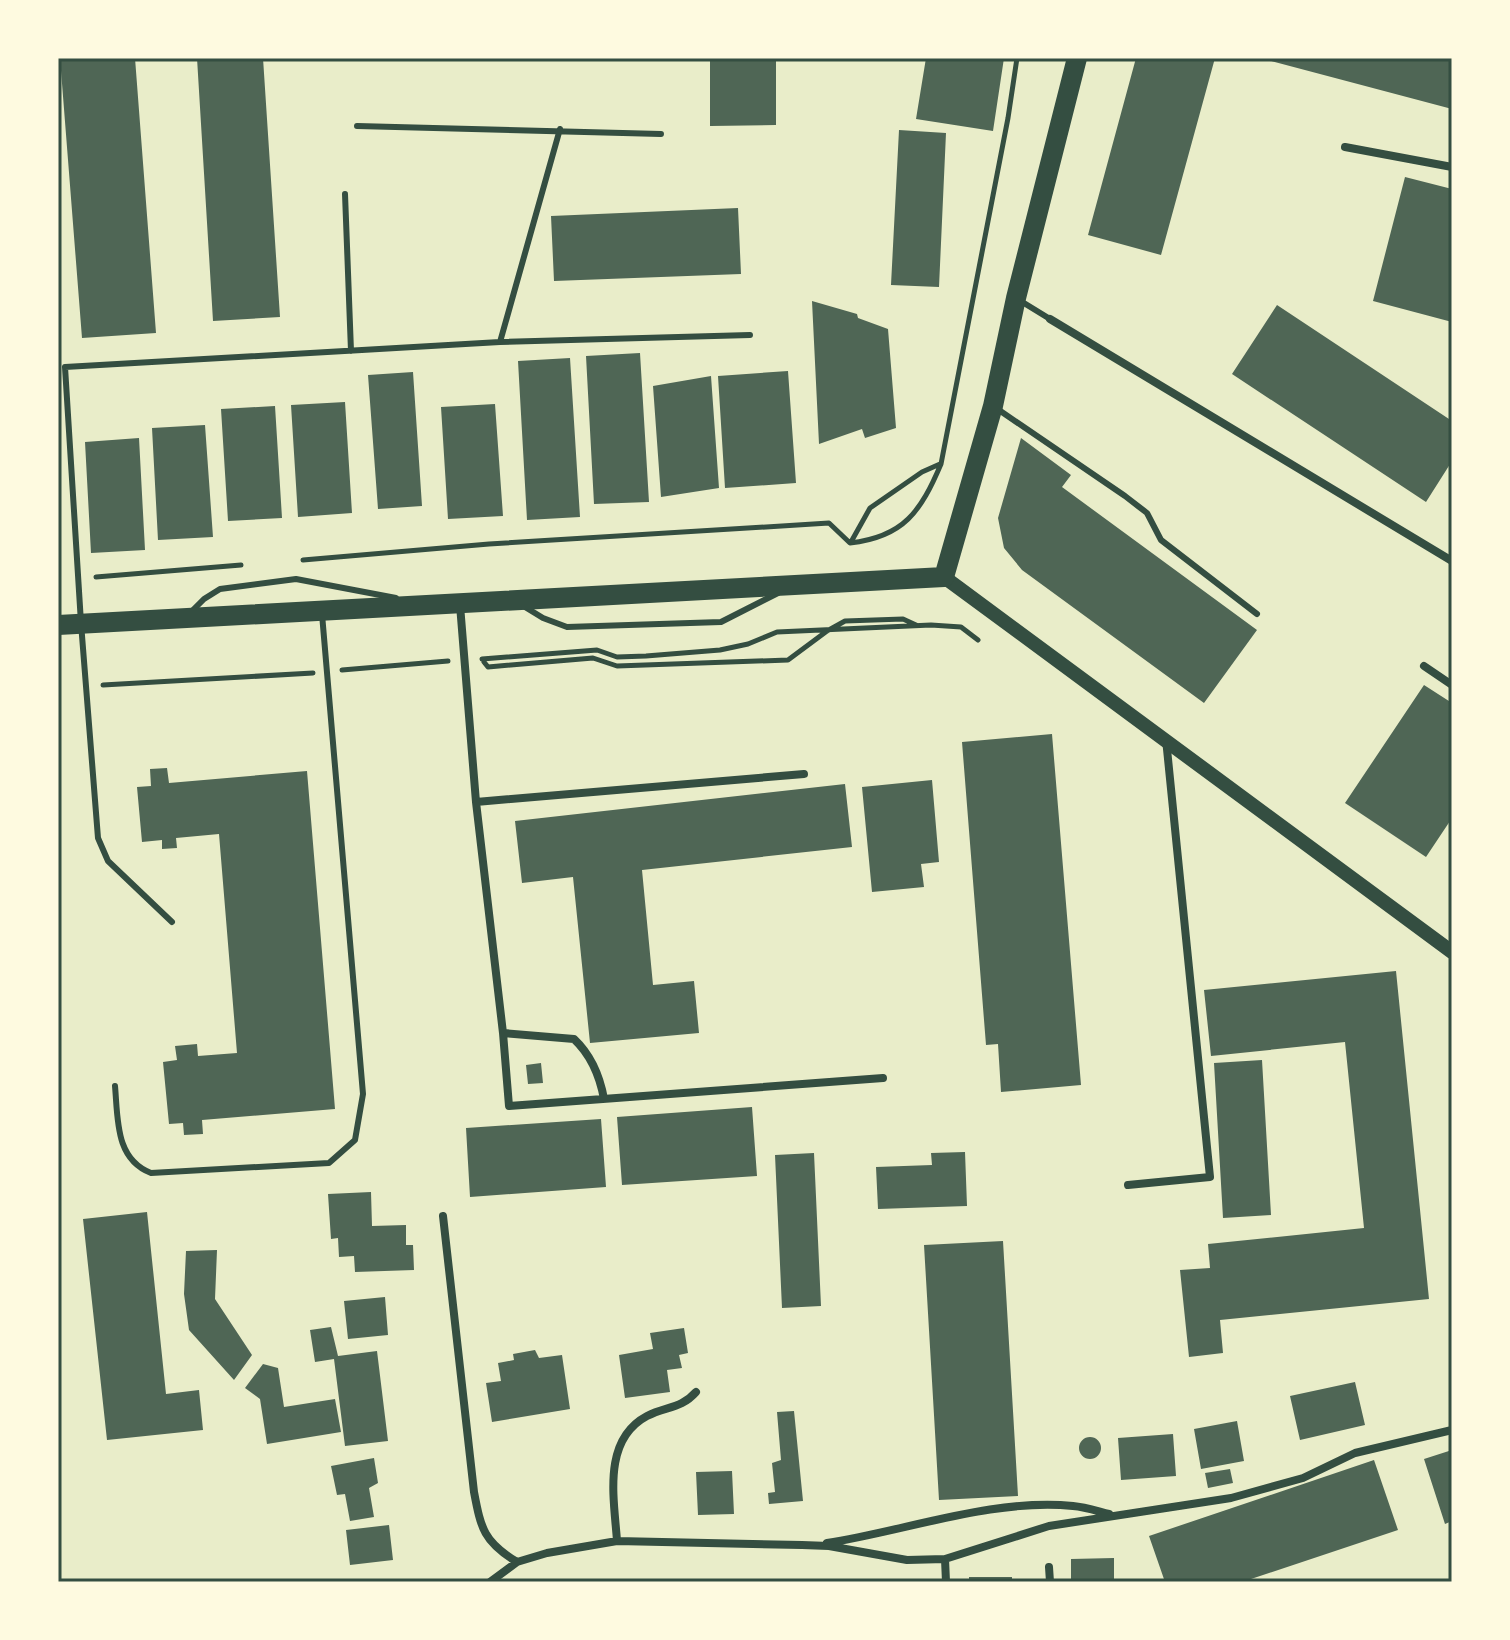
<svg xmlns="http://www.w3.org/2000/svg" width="1510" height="1640" font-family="Ubuntu,sans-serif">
  <rect width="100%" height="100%" fill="#e9edc9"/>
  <!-- building -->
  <path fill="#4f6655" d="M60 58H135L156 333 82 338Z
    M197 58H263L280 317 213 321Z
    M710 58H776V125L710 126Z
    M926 58H1004L993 131 916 119Z
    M1136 58H1215L1161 255 1088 235Z
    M1263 58H1452V109L1263 59Z
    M899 130 946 133 939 287 891 285Z
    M1405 177 1452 189V322L1373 301Z
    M738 208 741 274 554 281 551 216Z
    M812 301 857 314 858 318 888 329 896 428 865 438 862 429 819 444Z
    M1277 305 1452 421V461L1426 502 1232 374Z
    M640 353 649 502 594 504 586 356Z
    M570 358 580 517 527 520 518 361Z
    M788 371 796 483 725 488 718 376Z
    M413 372 422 506 378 509 368 375Z
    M711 376 719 488 661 497 653 386Z
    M345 402 352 513 298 517 291 405Z
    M495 404 503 516 448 519 441 407Z
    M275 406 282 518 228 521 221 409Z
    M205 425 213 537 158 540 152 428Z
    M139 438 145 550 91 553 85 442Z
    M1021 438 1071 475 1062 487 1257 630 1204 703 1022 570 1004 548 998 518Z
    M1424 685 1452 703V818L1426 857 1345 803Z
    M1052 734 1081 1085 1001 1092 998 1044 986 1045 962 742Z
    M167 768 169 783 307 771 335 1109 202 1120 203 1134 184 1135 183 1123 169 1124 163 1062 177 1060 175 1046 197 1044 198 1056 237 1053 219 834 176 838 177 848 162 849V840L142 842 137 787 151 786 150 769Z
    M932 780 939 862 921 864 924 887 872 892 862 787Z
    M845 784 852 847 642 870 653 985 694 981 699 1033 590 1043 573 877 522 883 515 821Z
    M1396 971 1429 1299 1220 1320 1223 1353 1189 1357 1180 1270 1210 1268 1208 1244 1364 1228 1345 1042 1211 1056 1204 990Z
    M1262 1060 1271 1215 1223 1218 1214 1063Z
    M541 1063 543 1083 528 1084 526 1065Z
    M752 1107 757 1176 622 1185 617 1117Z
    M601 1119 606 1187 470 1197 466 1128Z
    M965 1152 967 1206 878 1209 876 1167 932 1165 931 1153Z
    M814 1153 821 1306 782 1308 775 1155Z
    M371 1192 372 1226 406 1225V1245H413L414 1270 355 1272 354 1256 339 1257 338 1238 331 1239 328 1194Z
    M147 1212 166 1394 199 1390 203 1430 107 1440 83 1219Z
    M1003 1241 1018 1496 939 1500 924 1245Z
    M217 1250 215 1299 252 1355 234 1380 189 1330 184 1294 186 1251Z
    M385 1297 388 1335 348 1339 344 1301Z
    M331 1327 338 1356 377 1351 388 1441 345 1446 334 1359 315 1362 310 1330Z
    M684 1328 688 1353 679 1355 682 1368 667 1370 670 1392 625 1398 619 1355 653 1349 650 1333Z
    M535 1350 539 1358 562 1355 570 1409 492 1422 486 1383 501 1381 498 1363 514 1360 513 1354Z
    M263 1364 278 1368 284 1407 335 1399 341 1432 267 1444 260 1399 245 1388Z
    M1355 1382 1365 1425 1300 1440 1290 1396Z
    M794 1411 803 1501 769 1504 768 1493 775 1492 772 1463 781 1460 777 1412Z
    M1237 1421 1244 1461 1201 1469 1194 1429Z
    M1173 1434 1176 1476 1121 1480 1118 1438Z
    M1079 1448a11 11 0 1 1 22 0a11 11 0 1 1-22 0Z
    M1452 1450V1521L1445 1524 1424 1459Z
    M374 1458 378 1483 369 1488 374 1517 350 1521 345 1494 337 1495 331 1466Z
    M1374 1460 1398 1530 1242 1582H1165L1149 1536Z
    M1230 1469 1233 1483 1208 1488 1205 1473Z
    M732 1471 734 1514 698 1515 696 1472Z
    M389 1525 393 1560 350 1565 346 1530Z
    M1114 1558V1582H1071V1559Z
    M969 1577H1012V1582H969Z"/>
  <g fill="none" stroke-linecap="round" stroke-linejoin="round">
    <!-- path -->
    <path stroke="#344e41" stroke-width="5" d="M851 542 870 508 922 472 940 464
      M303 560 489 544 829 523 850 543C904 537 921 511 941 464L1008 118 1017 58
      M96 577 241 565
      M482 659 597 650 617 657 646 656 720 650 748 644 777 632 931 625 961 627 978 640
      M484 662 488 667 593 658 617 666 788 660 827 631 845 621 903 619 916 625
      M342 670 448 661
      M103 685 313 673"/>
    <!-- service -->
    <path stroke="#344e41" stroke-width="6" d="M357 126 661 134
      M345 194 351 351
      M1019 300 1050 319
      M500 342 560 129
      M996 408 1125 496 1147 513 1161 540 1257 614
      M525 607 543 618 567 627 721 622 778 593
      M190 613 204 599 220 589 296 579 396 598
      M172 922 108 861 98 838 81 623 65 367 500 342 750 335
      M115 1086C118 1119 115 1159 151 1173L329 1163 355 1140 363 1094 322 614"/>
    <!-- minor -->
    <path stroke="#344e41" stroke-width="8" d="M1345 147 1452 167
      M1050 319 1452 561
      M460 605 476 802 804 774
      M1424 666 1452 685
      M476 802 503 1033 574 1039C591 1055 600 1077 604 1099
      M503 1033 509 1106 883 1078
      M1128 1185 1210 1177 1166 739
      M443 1216 474 1492C481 1529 484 1542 517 1562
      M617 1541C614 1498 602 1440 647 1416 666 1406 681 1409 696 1392
      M827 1543C906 1531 992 1498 1073 1506 1085 1507 1097 1511 1109 1514
      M945 1559 946 1582
      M1049 1567 1050 1582
      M490 1582 517 1562 547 1553 617 1541 802 1545 829 1546 907 1560 945 1559 1049 1526 1231 1498 1303 1478 1355 1453 1452 1430"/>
    <!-- tertiary -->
    <path stroke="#344e41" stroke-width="14" d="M944 577 1452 952"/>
    <!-- primary -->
    <path stroke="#344e41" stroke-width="20" d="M58 625 944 577 993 406 1016 298 1077 58"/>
  </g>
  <!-- border -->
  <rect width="1510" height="1640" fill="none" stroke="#fefae0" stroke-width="120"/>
  <rect x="60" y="60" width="1390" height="1520" fill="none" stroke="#344e41" stroke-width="3"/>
</svg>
